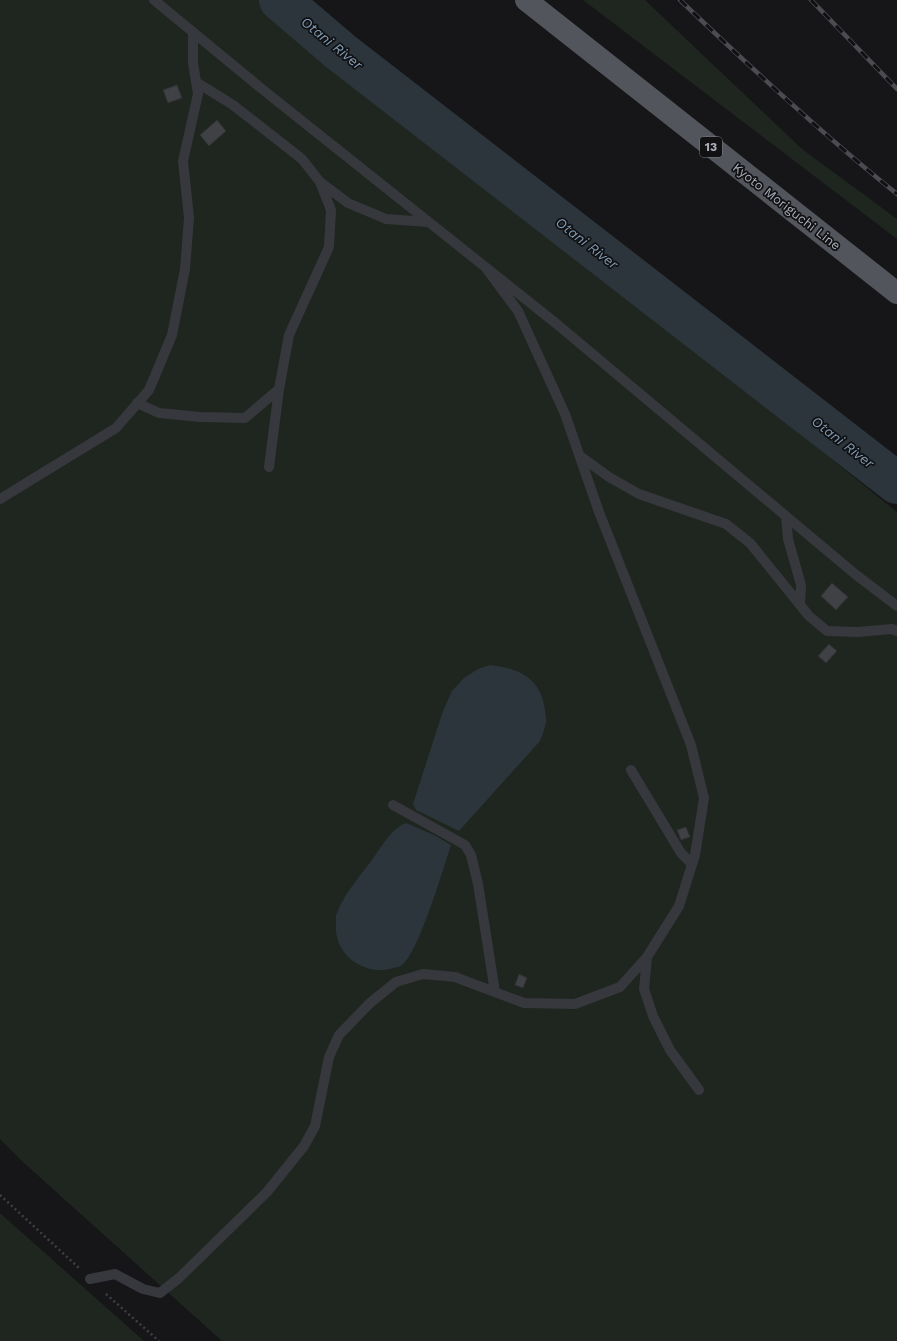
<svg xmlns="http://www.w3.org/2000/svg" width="897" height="1341" font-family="'Work Sans',sans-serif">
  <rect width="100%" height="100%" fill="#161618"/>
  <!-- green -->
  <path fill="#1e261f" d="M0 0H312L370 51 350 81 756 398 897 512V1341H222L24 1163 0 1139Z
    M583 0H645L802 149 897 219V239Z
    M0 1213 144 1341H0Z"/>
  <!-- water -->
  <path fill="#2c353c" d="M490 665C519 668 541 678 545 710 545 714 547 719 546 723 545 729 542 735 540 741L459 831 416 810 413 804 443 711 452 691 464 678 478 669Z
    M406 823 434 835 451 845C444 867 418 954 402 965 400 967 396 967 393 968 365 977 334 955 336 925 336 921 335 916 337 913 344 894 360 876 372 860 381 847 392 828 406 823Z"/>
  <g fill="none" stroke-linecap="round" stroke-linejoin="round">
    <!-- river -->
    <path stroke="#2c353c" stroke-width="42" d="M280 0 341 52 897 483"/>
  </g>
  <!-- building -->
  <path fill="#404145" stroke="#303034" d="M177 85 182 98 168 103 163 90Z
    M217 120 226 131 209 146 200 135Z
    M832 583 848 597 836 610 821 596Z
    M829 644 837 651 826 663 818 656Z
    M686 827 690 837 681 840 677 830Z
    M519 974 527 978 523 988 515 985Z"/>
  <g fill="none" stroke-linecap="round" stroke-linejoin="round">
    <!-- path -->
    <path stroke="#3d3f44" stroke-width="2.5" stroke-dasharray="2 3" stroke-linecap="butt" d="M0 1195 79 1268
      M106 1294 159 1341"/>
    <!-- service -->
    <path stroke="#37383d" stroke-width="10" d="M154 0 262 89 558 325 855 574 897 606
      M196 82 233 105 302 159 320 182 331 210 329 247 289 335 279 389 269 467
      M320 182 348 203 386 219 428 222
      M137 403 159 413 200 417 245 418 279 389
      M580 456 609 477 639 494 726 524 750 543 809 616 827 631 858 632 892 629 897 631
      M0 499 116 428 149 390 172 335 185 269 189 218 183 161 198 94 193 63V32
      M786 516 788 539 801 585 800 604
      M631 770 681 853 692 864
      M393 805 465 845 471 855 478 884 495 992
      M647 957 644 989 653 1016 670 1050 699 1090
      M90 1279 115 1274 143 1289 160 1293 179 1278 267 1192 304 1146 315 1126 329 1057 339 1035 370 1003 396 982 423 974 455 977 524 1003 575 1004 620 987 647 957 679 906 695 855 704 798 691 745 599 512 565 414 518 311 486 268"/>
    <!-- primary -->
    <path stroke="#53555c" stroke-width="22" d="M526 0 897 293"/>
    <defs>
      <path id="rail" d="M680 0C750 67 821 133 897 194
        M811 0 897 89"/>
    </defs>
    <!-- rail casing -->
    <use href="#rail" stroke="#4a4c52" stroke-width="4.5"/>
    <!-- rail -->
    <use href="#rail" stroke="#111113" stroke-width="3" stroke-dasharray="9" stroke-linecap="butt"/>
  </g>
  <g text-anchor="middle" stroke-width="3.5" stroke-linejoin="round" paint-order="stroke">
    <!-- shield labels -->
    <rect fill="#111113" stroke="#7b7e86" stroke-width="1" x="700" y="137" width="22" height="20" rx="3"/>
    <g font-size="12" font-weight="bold" fill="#a8adb8">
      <text x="711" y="151">13</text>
    </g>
    <!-- street labels -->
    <g font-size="13" fill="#a8adb8" stroke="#111113">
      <text transform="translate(787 206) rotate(38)" y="5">Kyoto Moriguchi Line</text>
    </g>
    <!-- water labels -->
    <g font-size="14" font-style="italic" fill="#7f9bb3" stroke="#111113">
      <text transform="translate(332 43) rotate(39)" y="5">Otani River</text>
      <text transform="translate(587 243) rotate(38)" y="5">Otani River</text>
      <text transform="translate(843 442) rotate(38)" y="5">Otani River</text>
    </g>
  </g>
</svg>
